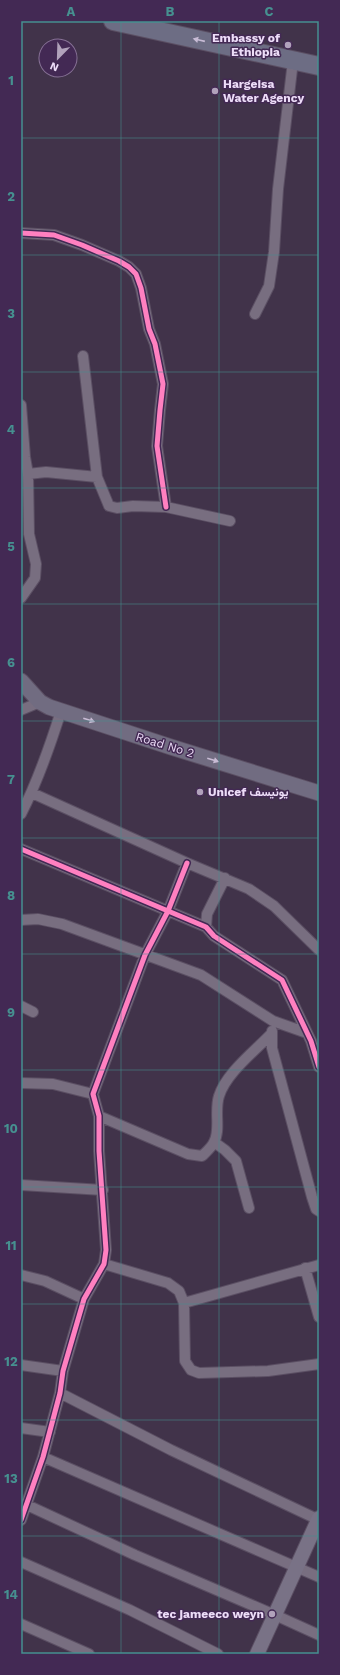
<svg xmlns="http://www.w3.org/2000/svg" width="340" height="1675" font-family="'Work Sans',Vazirmatn,sans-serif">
  <rect width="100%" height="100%" fill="#41334a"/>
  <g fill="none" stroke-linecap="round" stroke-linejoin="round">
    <defs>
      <path id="street" d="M21 233 54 235 82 245 119 261 129 267 136 274 141 288 149 329 155 344 163 384 160 410 157 446 166 507
        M255 314 269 286 274 252 278 189 293 61
        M83 356 97 477 109 506 117 508 133 506 166 507 230 521
        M21 405 25 457 28 474 29 534 36 564 35 578 21 598
        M28 474 46 472 97 477
        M21 710 40 702
        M32 793 187 863 249 889 274 906 319 950
        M21 814C38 781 50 746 61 711
        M21 849 206 927 214 936 282 980 311 1041 319 1067
        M21 920 38 919 62 924 201 975 273 1021 307 1033
        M206 927 207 914 225 878
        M21 1006 33 1012
        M272 1031V1048L312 1197 316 1209 319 1211
        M21 1083 53 1084 93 1094
        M99 1116 188 1154 202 1156C206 1152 212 1147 214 1142 221 1130 214 1111 219 1096 226 1073 255 1051 272 1033
        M214 1142 225 1150 236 1161 249 1208
        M21 1185 103 1190
        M104 1264 168 1283 179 1291 184 1303 319 1265
        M305 1268 319 1317
        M21 1275 45 1281 84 1299
        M184 1303 185 1361 191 1370 199 1373 268 1371 319 1364
        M21 1365 63 1371
        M60 1393 171 1450 319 1520
        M21 1428 50 1432
        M43 1457 319 1577
        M21 1504 27 1505 135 1555 275 1615 319 1635
        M21 1520 43 1457 60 1393 63 1371 84 1299 104 1264 106 1250 99 1151V1116L93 1094 145 955 168 911 187 863
        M21 1562 130 1610 218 1654
        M21 1624 89 1654"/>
      <path id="secondary" d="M257 1654 319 1518"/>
      <path id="primary" d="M21 681 40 702 49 707 171 747 319 793"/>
      <path id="highway" d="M113 21 319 66"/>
    </defs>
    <!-- street casing -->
    <use href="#street" stroke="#5b4f63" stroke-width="12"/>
    <!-- secondary casing -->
    <use href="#secondary" stroke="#5b4f63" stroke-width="16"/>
    <!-- primary casing -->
    <use href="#primary" stroke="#5b4f63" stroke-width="17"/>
    <!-- highway casing -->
    <use href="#highway" stroke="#5b4f63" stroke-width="20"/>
    <!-- street -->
    <use href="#street" stroke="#786e80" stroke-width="10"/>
    <!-- secondary -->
    <use href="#secondary" stroke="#797286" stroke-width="14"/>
    <!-- primary -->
    <use href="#primary" stroke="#716c81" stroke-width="15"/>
    <!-- highway -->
    <use href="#highway" stroke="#6d6d84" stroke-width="18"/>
    <defs>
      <path id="cycleway" d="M21 233 54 235 82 245 119 261 129 267 136 274 141 288 149 329 155 344 163 384 160 410 157 446 166 507
        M21 849 206 927 214 936 282 980 311 1041 319 1067
        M21 1520 43 1457 60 1393 63 1371 84 1299 104 1264 106 1250 99 1151V1116L93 1094 145 955 168 911 187 863"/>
    </defs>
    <!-- cycleway casing -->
    <use href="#cycleway" stroke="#432954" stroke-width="8"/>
    <!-- cycleway -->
    <use href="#cycleway" stroke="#ff80c0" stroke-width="5"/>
  </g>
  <!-- one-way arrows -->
  <defs><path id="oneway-solid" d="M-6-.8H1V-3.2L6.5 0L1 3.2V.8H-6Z"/></defs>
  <use fill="#c7bbd5" href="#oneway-solid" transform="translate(199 40) rotate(-167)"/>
  <g fill="#c8bbd4">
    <use href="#oneway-solid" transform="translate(89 720) rotate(18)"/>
    <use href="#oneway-solid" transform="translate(213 760) rotate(17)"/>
  </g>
  <!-- grid -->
  <path fill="none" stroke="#469090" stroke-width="1" stroke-opacity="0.55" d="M121 21V1654M219 21V1654M21 138H319M21 255H319M21 372H319M21 488H319M21 604H319M21 721H319M21 838H319M21 954H319M21 1070H319M21 1187H319M21 1304H319M21 1420H319M21 1536H319"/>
  <!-- markers -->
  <g fill="#b1a2bb" stroke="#432954" stroke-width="1.5">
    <circle cx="288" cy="45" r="4"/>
    <circle cx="215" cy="91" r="4"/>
    <circle cx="200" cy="792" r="4"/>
    <circle cx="272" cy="1614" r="4"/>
  </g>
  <g text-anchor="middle" stroke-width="3" stroke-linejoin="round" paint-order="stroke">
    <!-- poi labels -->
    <g font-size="12" font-weight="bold" fill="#edddf8" stroke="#432954" text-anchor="end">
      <text x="280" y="42">Embassy of<tspan x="280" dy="14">Ethiopia</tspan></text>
      <text x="223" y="88" text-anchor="start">Hargeisa<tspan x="223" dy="14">Water Agency</tspan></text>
      <text x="208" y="796" text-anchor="start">Unicef يونيسف</text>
      <text x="264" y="1618">tec jameeco weyn</text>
    </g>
    <!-- street labels -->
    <g font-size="12" fill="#edddf8" stroke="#432954">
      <text transform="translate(165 745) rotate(17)" y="4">Road No 2</text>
    </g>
  </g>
  <!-- border -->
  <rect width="340" height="1675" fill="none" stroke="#432954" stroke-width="44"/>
  <!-- north arrow -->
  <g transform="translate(58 58) rotate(203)"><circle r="19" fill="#432954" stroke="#877196"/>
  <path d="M0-3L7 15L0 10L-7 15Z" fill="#b1a2bb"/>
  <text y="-6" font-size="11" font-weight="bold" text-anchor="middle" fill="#edddf8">N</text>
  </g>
  <rect x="22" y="22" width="296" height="1631" fill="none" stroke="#469090" stroke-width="1.5"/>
  <g font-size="13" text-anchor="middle" font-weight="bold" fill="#469090">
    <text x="71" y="16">A</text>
    <text x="170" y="16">B</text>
    <text x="269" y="16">C</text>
    <text x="11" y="85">1</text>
    <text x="11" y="201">2</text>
    <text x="11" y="318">3</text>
    <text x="11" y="434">4</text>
    <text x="11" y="551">5</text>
    <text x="11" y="667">6</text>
    <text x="11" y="784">7</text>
    <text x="11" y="900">8</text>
    <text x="11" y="1017">9</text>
    <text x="11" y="1133">10</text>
    <text x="11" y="1250">11</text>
    <text x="11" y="1366">12</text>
    <text x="11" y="1483">13</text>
    <text x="11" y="1599">14</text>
  </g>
</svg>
